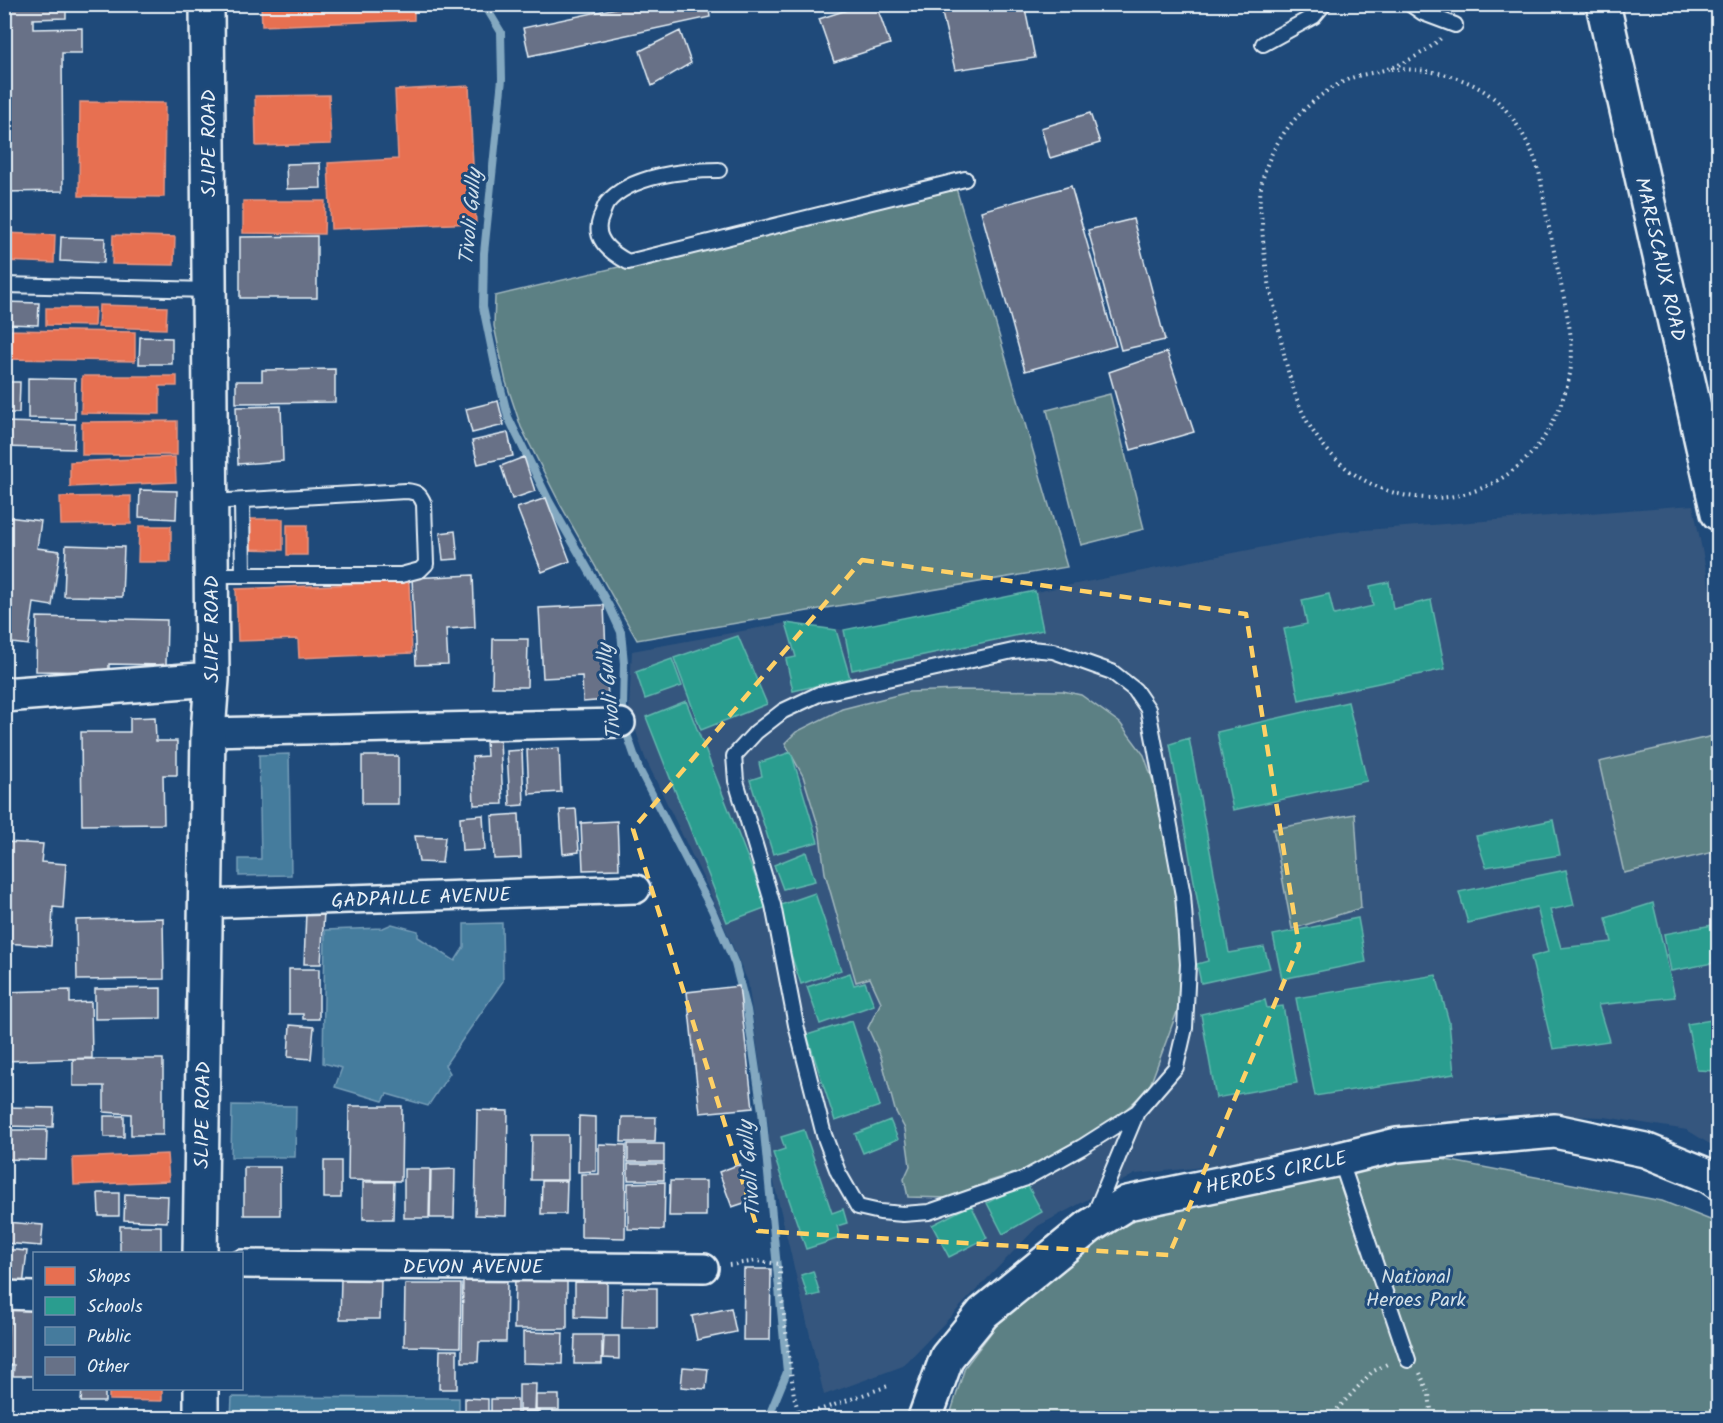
<svg xmlns="http://www.w3.org/2000/svg" width="1723" height="1423" font-family="Kalam,sans-serif">
  <rect width="100%" height="100%" fill="#1f4a7a"/>
  <filter id="ink" filterUnits="userSpaceOnUse"><feTurbulence type="fractalNoise" baseFrequency=".0167" numOctaves="2"/><feDisplacementMap in="SourceGraphic" scale="12" xChannelSelector="R" yChannelSelector="G"/><feConvolveMatrix kernelMatrix="1 2 1 2 8 2 1 2 1" color-interpolation-filters="sRGB"/></filter>
  <g filter="url(#ink)">
    <!-- built -->
    <path fill="#35567e" d="M1693 505 1718 629V1149L1687 1130 1605 1117 1501 1114 1264 1161 1135 1174 1038 1226 903 1366 824 1395 768 1157 769 1129 748 982 707 886 645 758 629 710 632 651 786 623 844 630 1339 532Z"/>
    <!-- park -->
    <path fill="#5c8084" stroke="#a2b8be" stroke-width="1.5" d="M956 188 1067 567 637 640 560 504 521 427 506 382 494 326 495 296Z
      M1110 394 1144 529 1081 545 1047 410Z
      M958 690 1063 691 1081 695 1120 723 1144 755 1153 781 1167 841 1176 903 1180 956 1178 1009 1149 1088 1112 1122 1025 1170 990 1181 949 1198 908 1197 904 1179 910 1166 905 1129 895 1110 881 1057 868 1028 881 1002 870 978 856 982 825 873 819 828 803 776 785 743 796 732 842 709 909 692Z
      M1713 736 1718 760V851L1624 873 1599 762Z
      M1355 814 1361 908 1292 929 1273 829Z
      M1414 1154 1662 1201 1718 1223V1418H949L965 1367 999 1322 1065 1258 1144 1212Z"/>
    <!-- shops -->
    <path fill="#e76f51" stroke="#e79683" stroke-width="1.5" d="M261 4H414V20L262 26Z
      M469 86 476 223 331 229 328 163 398 159 395 90Z
      M329 95 331 144 256 146 255 96Z
      M80 102 165 103 164 197 79 196Z
      M243 201H325L324 234 243 233Z
      M4 233 55 235 54 263 4 261Z
      M113 235 175 237 174 265 112 264Z
      M99 305 167 307 166 329 98 327Z
      M46 308H95L94 326 46 325Z
      M4 330 135 332V361L4 359Z
      M82 376H177V386H160V414L81 413Z
      M177 421V455H82V422Z
      M175 457 176 482 70 487V462Z
      M131 496V524L61 525 60 497Z
      M245 519H283V550L245 549Z
      M287 525H307V555H287Z
      M139 526H171V562H138Z
      M409 582 412 653 299 658 298 639 238 641 236 589Z
      M167 1154 169 1181 74 1185 73 1158Z
      M109 1388H162V1401L109 1400Z
      M81 1416 162 1418H81Z"/>
    <!-- schools -->
    <path fill="#2a9d8f" stroke="#63b6ae" stroke-width="1.5" d="M1389 582 1393 609 1431 600 1445 669 1299 700 1284 629 1307 624 1302 600 1329 594 1334 615 1373 606 1370 586Z
      M1035 591 1043 630 852 670 844 630Z
      M786 623 836 630 850 678 793 691 786 659 796 657Z
      M738 636 767 704 701 730 674 658Z
      M672 659 682 686 645 699 636 672Z
      M686 701 767 907 727 922 646 717Z
      M1348 702 1367 781 1233 810 1217 732Z
      M1189 738 1229 953 1264 947 1270 968 1201 983 1197 964 1208 961 1170 744Z
      M791 752 818 842 773 854 750 780 762 776 759 763Z
      M1553 820 1560 855 1486 867 1476 836Z
      M806 852 815 881 783 889 774 865Z
      M1566 870 1574 905 1550 910 1561 948 1612 942 1606 918 1653 903 1675 997 1598 1005 1609 1041 1553 1049 1531 957 1548 952 1537 907 1468 923 1459 892Z
      M815 893 841 970 801 984 775 907Z
      M1358 918 1366 962 1282 979 1273 935Z
      M1718 924V962L1671 971 1664 934Z
      M850 973 854 985 865 982 874 1005 820 1024 807 987Z
      M1436 975 1449 1022 1454 1074 1315 1096 1296 998Z
      M1265 1000 1267 1008 1283 1006 1297 1083 1216 1098 1201 1014Z
      M1718 1019V1058L1714 1059 1715 1071 1697 1070 1687 1024Z
      M852 1021 880 1106 835 1121 807 1035Z
      M890 1120 898 1139 863 1153 855 1134Z
      M804 1130 832 1213 843 1209 847 1223 837 1226 840 1238 806 1249 773 1153 785 1149 781 1137Z
      M1026 1182 1042 1212 1003 1234 987 1203Z
      M971 1205 987 1238 949 1257 932 1225Z
      M813 1271 820 1294 808 1297 801 1275Z"/>
    <!-- public -->
    <path fill="#457b9d" stroke="#769eb8" stroke-width="1.5" d="M289 754 291 875 239 876V859H261L259 755Z
      M502 923 503 981 445 1065 450 1073 428 1106 387 1094 383 1101 335 1087 342 1068 323 1063 325 930 383 928 392 924 418 931V937L455 961 464 947V924Z
      M232 1105 296 1106 295 1157H231Z
      M232 1397 459 1398V1418H231Z"/>
    <g fill="none" stroke-linecap="round" stroke-linejoin="round">
      <!-- stream -->
      <path stroke="#83a8c0" stroke-width="8" d="M484 4 501 32 502 79 484 253 483 307 495 365 508 417 549 501 609 606 621 632 624 663 623 707 627 734 639 769 712 910 735 964 747 1010 762 1111 787 1372 768 1418"/>
    </g>
    <!-- building -->
    <path fill="#677187" stroke="#e8f1f8" stroke-width="1.5" d="M4 4H66V18L33 19V29L82 28V53H62L63 191 4 192Z
      M635 4H708L710 17 529 56 523 28Z
      M865 4H876L890 44 834 62 819 19Z
      M940 4H1024L1035 58 955 70Z
      M680 31 691 63 652 86 640 51Z
      M1090 113 1100 143 1050 158 1041 128Z
      M320 163 321 188 287 189 286 164Z
      M1071 186 1116 346 1025 371 981 211Z
      M1133 219 1165 340 1121 350 1088 230Z
      M317 236V298H240V237Z
      M61 237 105 238 104 263 60 261Z
      M4 302 39 303 38 325 4 324Z
      M140 337 172 338V364H139Z
      M1167 352 1194 432 1131 450 1109 372Z
      M335 369V402L236 403V381H262V370Z
      M28 378 75 379V419L28 418Z
      M4 382H20L19 413H4Z
      M498 401 504 425 472 433 466 409Z
      M281 406 283 461 238 464 236 407Z
      M4 422 75 424 74 449 4 447Z
      M508 433 513 456 478 464 472 441Z
      M524 457 535 491 512 499 501 466Z
      M140 490 177 491 176 519 139 517Z
      M546 498 570 561 542 572 517 508Z
      M7 517 41 521 37 548 60 551 52 606 34 603 28 645 4 642 8 606 4 605V532Z
      M455 531 458 559 443 560 440 533Z
      M66 545 124 547 122 597 64 596Z
      M473 575 475 627 446 629 448 664 416 665 412 578Z
      M604 605 608 700 583 702 582 676 543 678 539 608Z
      M37 617 167 620 166 665 109 664V672L36 671Z
      M493 639H528L527 687H492Z
      M155 717 156 741H177V775H163L164 824 82 825 81 732H130V718Z
      M500 740 503 804 474 805 472 757 487 756 486 741Z
      M559 748 561 792 529 794 527 750Z
      M522 750 524 805 510 806 507 751Z
      M362 756H398V804H362Z
      M576 809 579 852 563 854 560 810Z
      M519 814 521 858 494 859 492 816Z
      M483 815 485 850 462 851 460 817Z
      M617 821 619 869 583 870 581 823Z
      M415 836 445 837 442 863 419 862Z
      M4 842 43 844 41 862 66 864 63 908 53 907 51 946 4 943Z
      M306 911H324L321 964H304Z
      M163 918 164 979 77 980 76 920Z
      M289 969H319V1019H303V1014H289Z
      M739 986 753 1108 700 1113 687 992Z
      M161 988V1018L95 1019V989Z
      M70 990V1003L91 1002 92 1058 4 1061V992Z
      M290 1025 314 1027 311 1059 288 1057Z
      M73 1059H163V1135H131V1114L104 1112V1086H73Z
      M4 1067H7L10 1099 4 1100Z
      M349 1106H402L401 1181 348 1180Z
      M4 1107 54 1108 53 1127 4 1126Z
      M477 1110 508 1111 506 1216 475 1215Z
      M104 1116H124V1137H104Z
      M579 1116 596 1117V1171L578 1172Z
      M622 1117H656L655 1142H621Z
      M4 1130H47L46 1160 4 1159Z
      M532 1135H568V1180H531Z
      M599 1144 626 1145 625 1238 581 1237V1174H599Z
      M628 1144H664V1162H628Z
      M324 1161H341V1198H324Z
      M628 1164H664V1180H628Z
      M740 1164 753 1200 732 1207 719 1172Z
      M244 1167H280V1215H244Z
      M404 1169H430L429 1218H404Z
      M455 1169 454 1218H430L431 1170Z
      M542 1181H567L566 1214H541Z
      M670 1181H706V1216H669Z
      M363 1182H394L393 1219H363Z
      M665 1182 664 1230 628 1229V1183Z
      M98 1193H119V1216H99Z
      M125 1194 168 1196 167 1222 124 1220Z
      M4 1222 43 1225 41 1246 4 1243Z
      M120 1226H161V1253L120 1252Z
      M4 1249 27 1251 23 1286 4 1284Z
      M744 1269H771L770 1340H743Z
      M515 1273H567V1329H514Z
      M341 1278 381 1279 380 1319H340Z
      M463 1279H507L506 1342H479L478 1362H462Z
      M575 1282H607V1318L575 1317Z
      M405 1284H461L460 1347 404 1346Z
      M623 1288H657V1328H622Z
      M9 1304 34 1305V1376H13L14 1365H6Z
      M731 1308 736 1332 697 1340 692 1316Z
      M523 1332 563 1333 562 1364 523 1363Z
      M575 1335H602V1364H574Z
      M604 1336H619V1359L603 1358Z
      M440 1350H457V1389H439Z
      M683 1367 708 1369 706 1389 681 1387Z
      M519 1384H536L535 1410H519Z
      M82 1388H105V1402H81Z
      M536 1395H559V1410H536Z
      M465 1398 488 1399V1418H465Z
      M491 1399H517V1418H491Z
      M519 1411H540V1418H519Z"/>
    <g fill="none" stroke-linecap="round" stroke-linejoin="round">
      <defs>
        <path id="lane" d="M1410 4 1423 13 1455 25
          M1263 44 1314 16 1324 4
          M719 170C686 170 630 175 607 203 604 207 602 215 600 220 593 240 613 254 628 262L965 179
          M4 285 209 290
          M242 501 243 575
          M211 502 406 491C417 492 420 494 424 504L426 564 420 570 401 575H211
          M1030 649 1053 651 1112 672 1135 690 1148 709 1183 895 1188 964 1185 1028 1176 1067 1137 1112 1082 1147 1024 1179 929 1212 903 1214 880 1212 858 1207 838 1172 824 1135 796 1025 773 905 736 781 734 756 756 732 783 711 819 694 1013 651Z
          M1340 1159 1408 1360
          M1094 1215 1137 1112"/>
        <path id="street" d="M208 732 621 723
          M205 904 636 889
          M242 1264 704 1268
          M4 1295 34 1296"/>
        <path id="secondary" d="M1603 4 1718 513
          M4 695 212 679
          M200 1254 208 732 212 679 207 4
          M201 1388V1418
          M925 1418 947 1357 983 1313 1090 1226 1127 1203 1340 1159 1397 1145 1555 1131 1645 1150 1709 1176 1718 1182"/>
      </defs>
      <!-- lane casing -->
      <use href="#lane" stroke="#e8f1f8" stroke-width="18"/>
      <!-- street casing -->
      <use href="#street" stroke="#e8f1f8" stroke-width="32"/>
      <!-- secondary casing -->
      <use href="#secondary" stroke="#e8f1f8" stroke-width="38"/>
      <!-- path -->
      <path stroke="#e8f1f8" stroke-width="4" stroke-dasharray="1.5 4.5" stroke-linecap="butt" d="M1391 69C1429 69 1465 74 1496 100 1512 114 1526 138 1534 157 1542 175 1543 199 1547 218 1553 245 1558 272 1564 298 1568 320 1574 344 1571 366 1570 379 1564 396 1559 409 1514 519 1373 529 1311 428 1287 389 1282 340 1272 296 1266 271 1263 248 1262 222 1261 214 1259 205 1260 197 1263 146 1305 98 1351 78 1362 74 1375 73 1387 69 1404 64 1428 51 1441 38
        M729 1265 757 1261 780 1264V1283L794 1396 799 1414 811 1413 891 1385
        M1420 1373 1429 1394 1432 1418
        M1329 1418 1372 1372 1389 1363"/>
      <!-- lane -->
      <use href="#lane" stroke="#1f4a7a" stroke-width="14"/>
      <!-- street -->
      <use href="#street" stroke="#1f4a7a" stroke-width="27"/>
      <!-- secondary -->
      <use href="#secondary" stroke="#1f4a7a" stroke-width="33"/>
    </g>
  </g>
  <!-- marked area -->
  <path fill="none" stroke="#ffd166" stroke-width="4.5" stroke-dasharray="12 8" stroke-linejoin="round" d="M862 560 1246 614 1299 946 1169 1255 758 1231 633 829Z"/>
  <g text-anchor="middle" stroke-width="6" stroke-linejoin="round" paint-order="stroke">
    <!-- street labels -->
    <g font-size="20" fill="#e8f1f8" stroke="#1f4a7a">
      <text transform="translate(208 143) rotate(-90)" y="7">SLIPE ROAD</text>
      <text transform="translate(1661 259) rotate(77)" y="7">MARESCAUX ROAD</text>
      <text transform="translate(211 629) rotate(-90)" y="7">SLIPE ROAD</text>
      <text transform="translate(421 897) rotate(-2)" y="7">GADPAILLE AVENUE</text>
      <text transform="translate(202 1115) rotate(-89)" y="7">SLIPE ROAD</text>
      <text transform="translate(1276 1172) rotate(-12)" y="7">HEROES CIRCLE</text>
      <text x="473" y="1273">DEVON AVENUE</text>
    </g>
    <!-- park labels -->
    <g font-size="20" fill="#d3e0e7" stroke="#1f4a7a">
      <text x="1416" y="1283">National<tspan x="1416" dy="23">Heroes Park</tspan></text>
    </g>
    <!-- water labels -->
    <g font-size="21" font-style="italic" fill="#cfdfea" stroke="#1f4a7a">
      <text transform="translate(470 217) rotate(-85)" y="7">Tivoli Gully</text>
      <text transform="translate(609 692) rotate(-96)" y="7">Tivoli Gully</text>
      <text transform="translate(749 1169) rotate(-95)" y="7">Tivoli Gully</text>
    </g>
  </g>
  <!-- margin -->
  <rect width="1723" height="1423" fill="none" stroke="#1f4a7a" stroke-width="24"/>
  <rect x="12" y="12" width="1699" height="1399" fill="none" stroke="#e8f1f8" stroke-width="2" filter="url(#ink)"/>
  <!-- legend -->
  <rect x="33" y="1252" width="210" height="138" fill="#1f4a7a" stroke="#6f8dac" stroke-width="1.5"/>
  <rect x="45" y="1267" width="30" height="18" fill="#e76f51" stroke="#6f8dac" stroke-width="1.5"/>
  <text x="87" y="1282" font-size="18" fill="#e8f1f8">Shops</text>
  <rect x="45" y="1297" width="30" height="18" fill="#2a9d8f" stroke="#6f8dac" stroke-width="1.5"/>
  <text x="87" y="1312" font-size="18" fill="#e8f1f8">Schools</text>
  <rect x="45" y="1327" width="30" height="18" fill="#457b9d" stroke="#6f8dac" stroke-width="1.5"/>
  <text x="87" y="1342" font-size="18" fill="#e8f1f8">Public</text>
  <rect x="45" y="1357" width="30" height="18" fill="#677187" stroke="#6f8dac" stroke-width="1.5"/>
  <text x="87" y="1372" font-size="18" fill="#e8f1f8">Other</text>
</svg>
